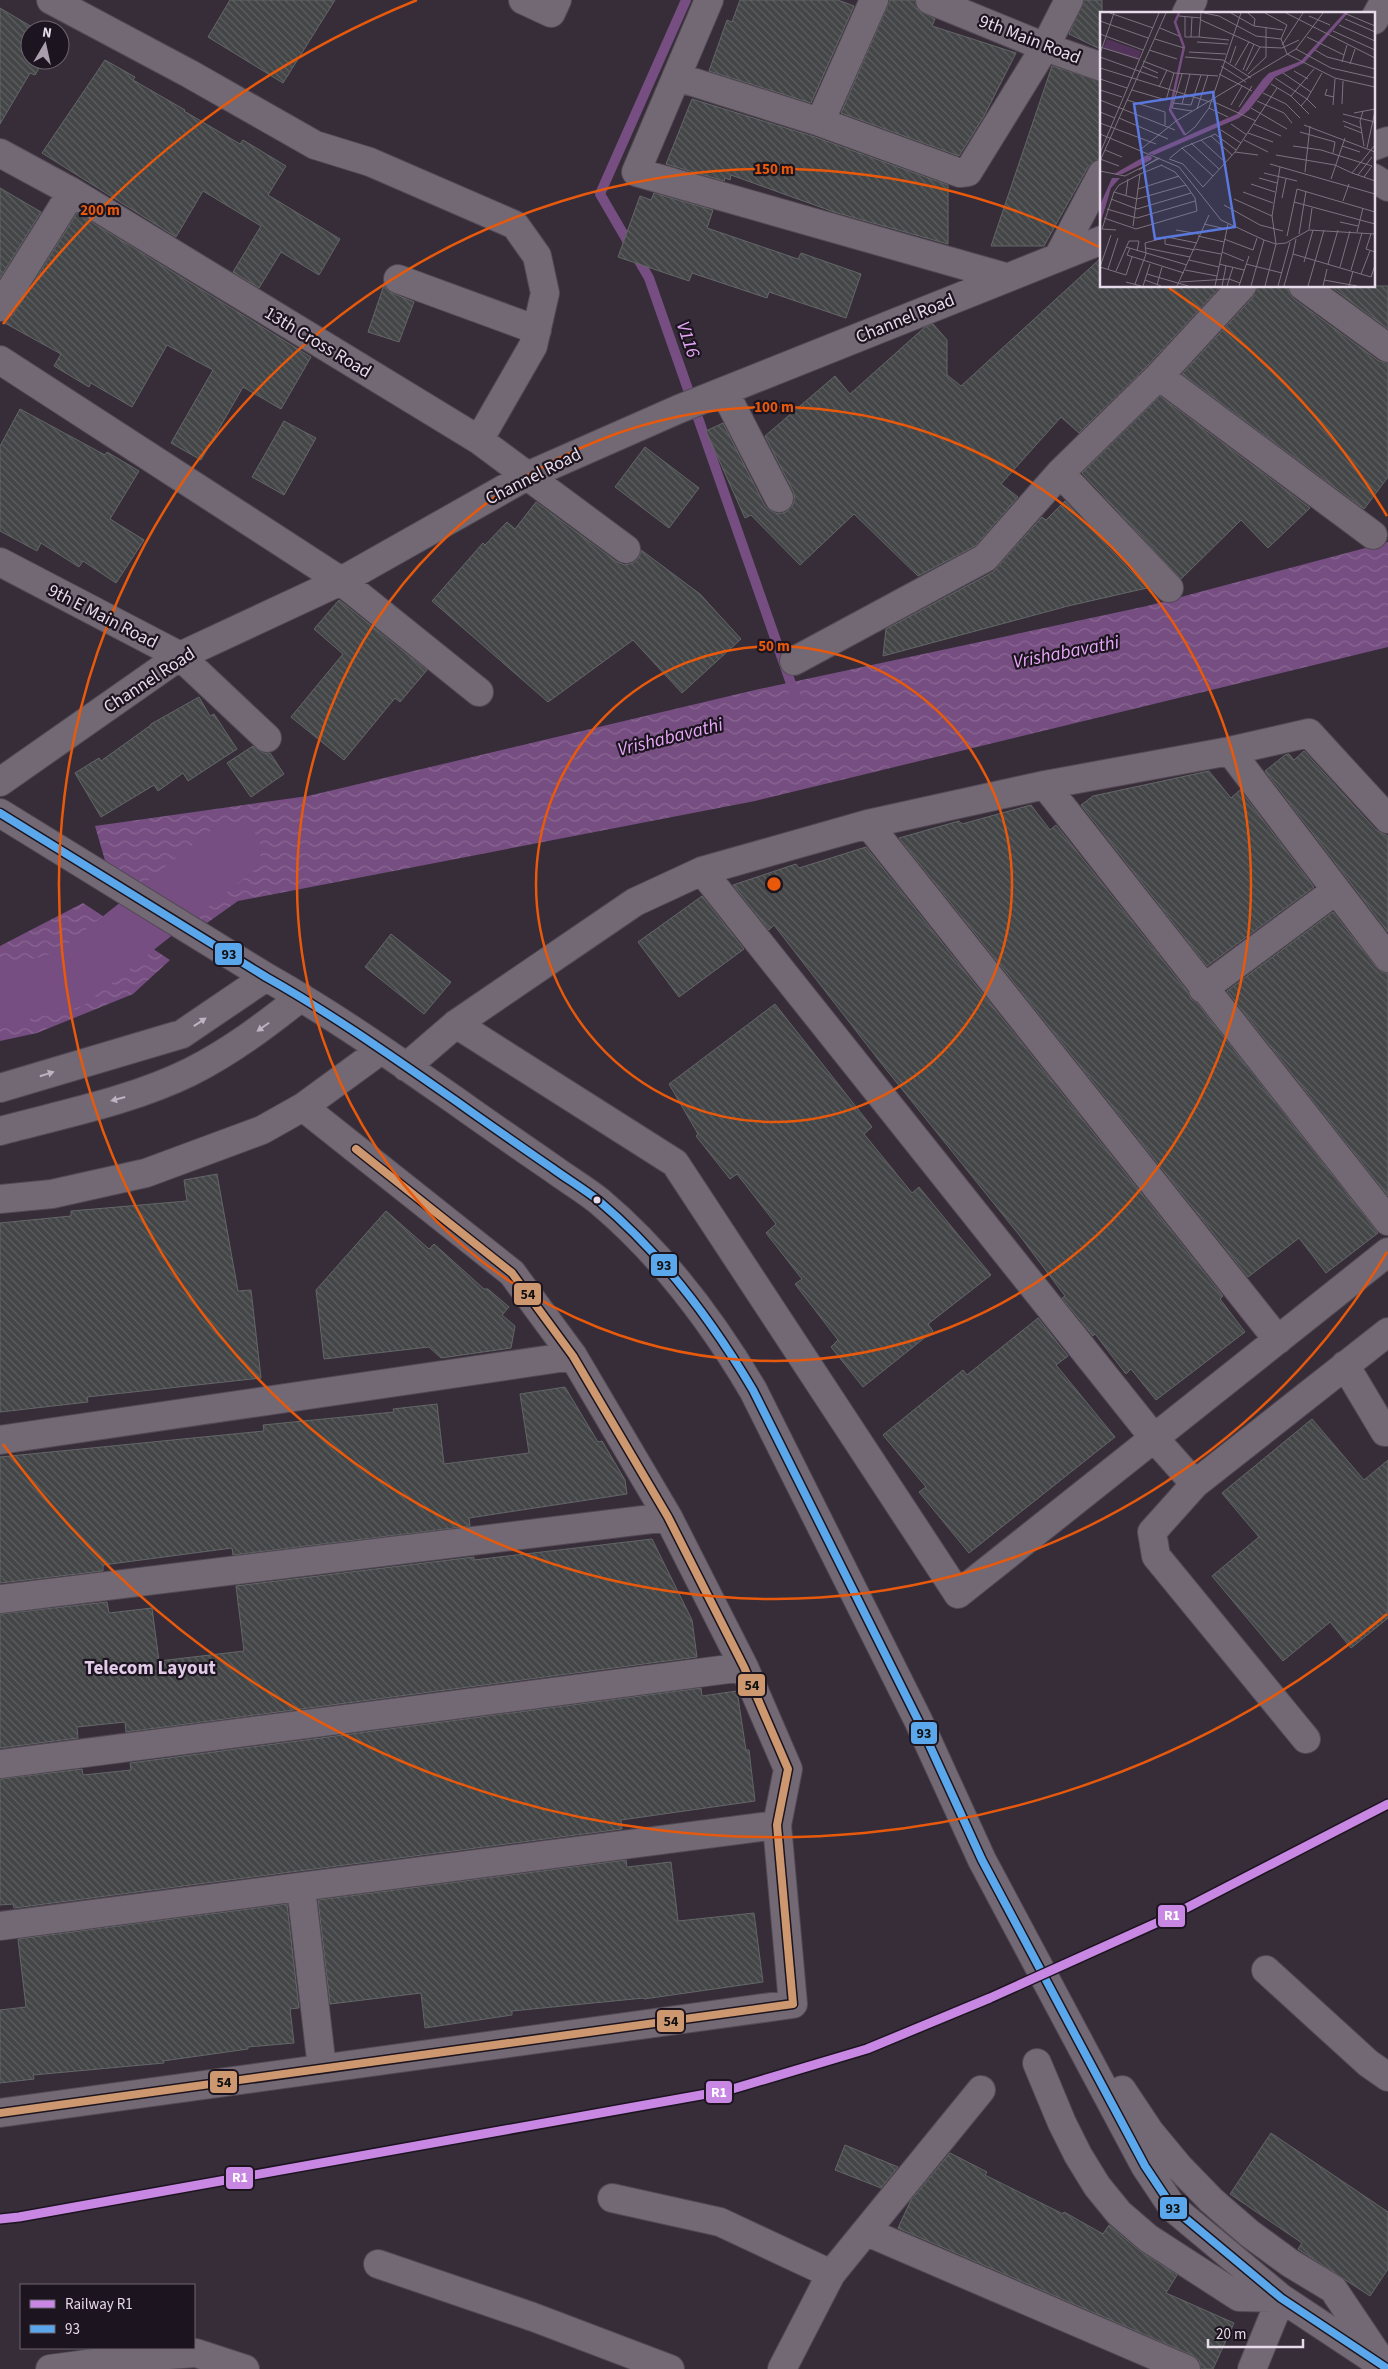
<svg xmlns="http://www.w3.org/2000/svg" width="1388" height="2369" font-family="'Source Sans 3',sans-serif">
  <defs>
    <pattern id="water-waves" width="16" height="10" patternUnits="userSpaceOnUse" patternTransform="scale(1.25)"><rect width="16" height="10" fill="#764e81"/><path d="M0 5q4-4 8 0t8 0" fill="none" stroke="#8a6793"/></pattern>
    <pattern id="building-back-hatch" width="6" height="6" patternUnits="userSpaceOnUse" patternTransform="scale(1.25)"><rect width="6" height="6" fill="#434546"/><path d="M-1 5l2 2M0 0l6 6M5-1l2 2" fill="none" stroke="#5e5f61"/></pattern>
  </defs>
  <rect width="100%" height="100%" fill="#362d39"/>
  <!-- water -->
  <path fill="url(#water-waves)" d="M1388 542V647L755 801 238 901 207 923 106 864 95 826 308 796 755 690 1147 606Z
    M83 903 170 960 133 994 37 1033 0 1041V946Z"/>
  <g fill="none" stroke-linecap="round" stroke-linejoin="round">
    <!-- stream -->
    <path stroke="#764e81" stroke-width="10" d="M686 0 600 194 649 278 795 695"/>
    <!-- river -->
    <path stroke="#764e81" stroke-width="58" d="M0 996 69 980 232 851"/>
  </g>
  <!-- building -->
  <path fill="url(#building-back-hatch)" stroke="#636667" d="M230 0H335L283 83 208 37Z
    M740 0H838L854 6 811 103 709 71 727 20 732 22Z
    M890 0H915L918 10 935 19 932 26 1016 53 984 116 959 156 841 113Z
    M1084 0H1102V50L1069 34Z
    M0 8 37 30H30V60H44L35 75 30 73 0 124Z
    M105 60 135 77 133 80 185 110 184 111 240 144 243 140 286 166 268 195 340 239 319 275 281 252 259 288 233 272 261 226 203 191 176 237 42 153Z
    M1052 66 1102 82V151L1099 159 1088 167 1044 246H991Z
    M692 99 815 137 948 185V244L834 212 731 175 730 180 725 178 724 181 666 164Z
    M0 188 41 212 0 278Z
    M654 193 713 210 707 228 798 259 801 253 861 274 846 318 769 292 767 298 692 273 689 281 618 257 640 196 651 200Z
    M77 213 311 357 281 409 243 387 201 460 171 443 213 370 167 345 132 407 91 383 89 387 54 366 61 354 3 322 13 315Z
    M1102 257V286H1221L1148 365 1079 433 1061 417 1001 484 1018 497 975 546 918 576 854 514 800 565 751 515 745 518 706 431 723 423 765 506 771 511 778 514 786 512 792 506 795 499 793 491 765 436 835 376 850 394 925 327 933 324 947 340V375L961 386Z
    M384 285 392 293 414 302 399 342 368 332Z
    M1257 286H1288L1289 293 1294 299 1379 361 1388 363V477L1364 509 1182 374 1253 297Z
    M1330 286H1388V329Z
    M1160 396 1310 508 1268 548 1241 520 1181 579 1082 473Z
    M20 409 105 455 107 452 139 471 110 519 144 540 116 583 83 561 79 567 41 543 37 551 0 531V446Z
    M284 421 316 438 284 495 252 477Z
    M645 447 699 488 669 528 615 487Z
    M1065 501 1147 588 1068 606 883 656 886 629 993 572 1042 517 1046 520Z
    M536 502 617 562 625 565 633 563 639 558 641 550 700 594 741 639 682 693 633 640 548 702 432 601 483 543 485 545 507 522 515 529Z
    M339 600 427 670 400 702 395 698 344 760 291 717 343 654 314 629Z
    M199 697 210 716 214 714 237 749 188 781 183 773 158 791 154 785 101 817 75 773 99 758 101 761 151 725V724Z
    M253 746 263 753H270L284 774 251 797 227 763Z
    M1304 751 1376 830 1388 836V932L1265 771 1285 755 1289 754 1294 760Z
    M1209 771 1231 798 1240 790 1314 887 1207 966 1081 805 1093 796Z
    M1031 805 1050 830 1056 825 1188 992 1191 999 1197 1003 1378 1233 1326 1273 1299 1238 1248 1277 899 838 959 821 962 824Z
    M866 847 1223 1296 1220 1299 1245 1332 1156 1400 1131 1369 1126 1374 1095 1334 1093 1336 1062 1298 1065 1296 1020 1236 881 1063 774 925 769 930 733 885 796 864 799 868Z
    M702 896 744 949 679 997 638 942Z
    M1333 912 1376 967 1382 972 1388 973V1196L1227 991Z
    M391 934 451 982 424 1014 365 967Z
    M775 1004 872 1127 864 1134 912 1193 919 1187 991 1275 928 1324 933 1331 863 1387 831 1347 838 1340 795 1284 802 1279 766 1233 776 1224 737 1174 730 1179 696 1136 698 1134 669 1084Z
    M217 1174 238 1291 251 1290 261 1378 87 1397 88 1402 0 1412V1223L71 1216V1211L187 1201 184 1180Z
    M386 1211 429 1249 434 1244 484 1289H488L509 1307 502 1315 515 1326 511 1348 441 1358 429 1347 324 1359 316 1290Z
    M1038 1318 1068 1356 1056 1365 1115 1437 969 1553 919 1492 926 1487 883 1435 963 1370 967 1375Z
    M565 1387 598 1442 602 1441 625 1480 627 1494 469 1518 470 1526 233 1555 232 1548 103 1565V1571L0 1583V1457L264 1431 263 1425 394 1412 393 1409 437 1404 444 1464 529 1453 520 1394Z
    M1312 1419 1364 1480 1388 1460V1618L1351 1648 1330 1622 1283 1661 1212 1576 1259 1537 1222 1493Z
    M652 1539 692 1620 697 1657 126 1732 125 1722 77 1727 78 1738 0 1748V1614L107 1602 109 1613 152 1608 159 1661 244 1651 236 1586 474 1557V1560Z
    M701 1688 702 1696 737 1691 746 1750H749L755 1801 621 1820 622 1829 14 1908 13 1904 0 1905V1779L82 1769 83 1775 131 1770 130 1763Z
    M626 1860 627 1867 671 1862 678 1921 754 1913 763 1982 644 1999V1998L512 2011V2015L425 2028 421 1993 330 2004 318 1900Z
    M287 1904 299 2008 290 2009 294 2043 248 2047V2049L163 2061 164 2063 33 2075 34 2079 0 2083V2010L26 2007 18 1939Z
    M1271 2133 1388 2212V2269L1370 2296 1298 2249 1302 2243 1230 2194Z
    M845 2145 898 2167 881 2188 835 2170Z
    M950 2153 987 2172 985 2175 1063 2214 1064 2212 1103 2234 1109 2225 1140 2251 1177 2275 1166 2293 1234 2323 1213 2369H1201L1199 2360 1192 2355 898 2228 911 2200Z"/>
  <g fill="none" stroke-linecap="round" stroke-linejoin="round">
    <defs>
      <path id="minor" d="M51 0 190 74 315 145 370 162 515 225 537 256 545 293 533 346 479 440
        M523 0 551 13 557 0
        M709 0 636 172 1005 277
        M930 0 1045 47 1102 67
        M1186 14 1193 0
        M1374 20 1385 0
        M677 77 820 122 874 0
        M820 122 960 173 968 172 1045 47 1069 0
        M1374 146 1388 141
        M0 153 72 192 479 440 626 549
        M1374 178 1388 187
        M1058 257 1102 174
        M398 279 537 330
        M1303 286 1388 348
        M0 307 72 192
        M0 360 341 581 479 692
        M1159 376 1373 535
        M724 391 779 498
        M1060 473 1169 588
        M0 562 180 656 267 738
        M794 661 985 558 1060 473 1159 376 1242 286
        M1230 751 1309 733 1388 819
        M0 782 180 656 341 581 527 476 679 409 1102 240
        M1045 785 1388 1221
        M0 813 266 977C332 1014 394 1058 456 1101 488 1124 520 1146 552 1168 567 1179 584 1189 599 1201 662 1254 711 1319 753 1390L918 1720 982 1860 1145 2166 1173 2208 1281 2298 1388 2369
        M868 824 1278 1340
        M702 871 1154 1438 1195 1484 1152 1532 1156 1556 1306 1739
        M1203 989 1335 891
        M456 1024 675 1163 958 1594 1388 1252
        M406 1067 456 1024 635 902 702 871 868 824 1045 785 1230 751 1388 958
        M0 1088 182 1034 266 977
        M0 1131C63 1114 131 1101 190 1072 230 1052 266 1025 301 997
        M0 1199 52 1194 146 1173 262 1130 303 1107 381 1050
        M1345 1365 1385 1432
        M0 1440 573 1356
        M1195 1484 1388 1332
        M0 1599 668 1517
        M0 1764 744 1667
        M301 1888 322 2068
        M0 1926 777 1825
        M1266 1970 1368 2063 1388 2077
        M1037 2063 1062 2123 1078 2155 1097 2186 1119 2213 1148 2238 1239 2297 1281 2298
        M1122 2090 1150 2132 1179 2167 1211 2200 1249 2233 1290 2263 1333 2289 1378 2356
        M0 2113 793 2004 777 1825 788 1769 744 1667 668 1517 573 1356 512 1273 303 1107
        M612 2198 720 2222 831 2274
        M867 2232 1186 2369
        M378 2264 533 2317 670 2369
        M50 2369 140 2357 196 2353 245 2369
        M782 2369 831 2274 981 2090
        M1252 2369 1281 2298"/>
    </defs>
    <!-- minor casing -->
    <use href="#minor" stroke="#524954" stroke-width="30"/>
    <!-- minor -->
    <use href="#minor" stroke="#726974" stroke-width="28"/>
    <defs>
      <path id="bus-1" d="M0 813 266 977C332 1014 394 1058 456 1101 488 1124 520 1146 552 1168 567 1179 584 1189 599 1201 662 1254 711 1319 753 1390L918 1720 982 1860 1145 2166 1173 2208 1281 2298 1388 2369"/>
      <path id="bus-2" d="M0 2113 793 2004 777 1825 788 1769 744 1667 668 1517 573 1356 512 1273 356 1149"/>
    </defs>
    <!-- bus-1 casing -->
    <use href="#bus-1" stroke="#1c141e" stroke-width="11"/>
    <!-- bus-2 casing -->
    <use href="#bus-2" stroke="#1c141e" stroke-width="11"/>
    <!-- bus-1 -->
    <use href="#bus-1" stroke="#5aa8eb" stroke-width="8"/>
    <!-- bus-2 -->
    <use href="#bus-2" stroke="#cd976f" stroke-width="8"/>
    <defs>
      <path id="rail-1" d="M0 2219 19 2217 729 2090 867 2049 990 1998 1163 1920 1388 1804"/>
    </defs>
    <!-- rail-1 casing -->
    <use href="#rail-1" stroke="#1c141e" stroke-width="12"/>
    <!-- rail-1 -->
    <use href="#rail-1" stroke="#c787e3" stroke-width="9"/>
  </g>
  <!-- one-way arrows -->
  <defs><path id="oneway-solid" d="M-6-.8H1V-3.2L6.5 0L1 3.2V.8H-6Z" transform="scale(1.25)"/></defs>
  <g fill="#beb3c1">
    <use href="#oneway-solid" transform="translate(200 1022) rotate(-34)"/>
    <use href="#oneway-solid" transform="translate(263 1027) rotate(145)"/>
    <use href="#oneway-solid" transform="translate(47 1074) rotate(-17)"/>
    <use href="#oneway-solid" transform="translate(118 1099) rotate(165)"/>
  </g>
  <!-- distance rings -->
  <g fill="none" stroke="#e8590c" stroke-width="2.5">
    <circle cx="774" cy="884" r="238"/>
    <circle cx="774" cy="884" r="477"/>
    <path d="M1387 1252A715 715 0 1 1 1099 247M1169 288A715 715 0 0 1 1387 516"/>
    <path d="M1387 1614A953 953 0 0 1 3 1444M3 324A953 953 0 0 1 417 0"/>
  </g>
  <!-- markers -->
  <circle fill="#e7dbea" stroke="#1c141e" stroke-width="2" cx="597" cy="1200" r="4.5"/>
  <g text-anchor="middle" stroke-width="4.5" stroke-linejoin="round" paint-order="stroke">
    <!-- street labels -->
    <g font-size="18" fill="#e7dbea" stroke="#1c141e">
      <text transform="translate(1030 39) rotate(21)" y="6">9th Main Road</text>
      <text transform="translate(905 318) rotate(-22)" y="6">Channel Road</text>
      <text transform="translate(318 342) rotate(31)" y="6">13th Cross Road</text>
      <text transform="translate(533 476) rotate(-27)" y="6">Channel Road</text>
      <text transform="translate(103 616) rotate(27)" y="6">9th E Main Road</text>
      <text transform="translate(149 680) rotate(-33)" y="6">Channel Road</text>
    </g>
    <!-- water labels -->
    <g font-size="19" font-style="italic" fill="#e8a8f9" stroke="#1c141e">
      <text transform="translate(689 339) rotate(71)" y="7">V116</text>
      <text transform="translate(1066 651) rotate(-11)" y="7">Vrishabavathi</text>
      <text transform="translate(670 736) rotate(-14)" y="7">Vrishabavathi</text>
    </g>
    <!-- neighbourhood labels -->
    <g font-size="19" font-weight="bold" fill="#e2cae9" stroke="#1c141e">
      <text x="150" y="1674">Telecom Layout</text>
    </g>
  </g>
  <!-- overview -->
  <g transform="translate(1100 12)">
    <rect width="275" height="275" fill="#362d39"/>
    <path d="M7 27 41 39 38 48 3 36Z" fill="#52335a"/>
    <path d="M244 1H248L204 51 175 65 149 98 139 106 54 143 48 141 137 102 163 67 169 61 201 49ZM47 143 52 145 51 148 22 162H14ZM12 166H20L11 176 0 213V193Z" fill="#764e81"/>
    <path fill="none" stroke="#764e81" stroke-width="2.5" d="M79 1 75 10 84 35 70 98 85 123"/>
    <path fill="none" stroke="#7d7380" stroke-width="1" d="M10 1 53 16M101 1 99 25 129 28M104 1 119 4 156 24 181 27M131 1 154 14M148 1 155 7 154 14 183 18M165 1 187 13 181 27 187 42 235 66 275 75M186 1 275 46M244 1 275 14M79 4 101 6M209 4 230 13M85 5V25H99M245 7 275 20M101 8 160 35 182 36 199 28M0 9 48 26M239 13 275 29M60 16 79 24M233 19 275 38M0 22 43 38M91 25 92 5M207 25 244 43M55 27 84 36M97 30 128 32M182 33 203 1M0 35 39 47M196 37 231 56 275 66M49 38 77 47M215 38 227 45 275 57M89 40 126 42M0 42 14 1M0 45 58 66M85 45 123 48 151 66M43 49 74 61 118 64M242 50 247 33M130 51 136 34M250 52 255 37M42 54 58 61M121 54 146 70M135 54 149 30M0 56 110 90M143 58 154 32M146 59 160 35M194 59 208 67M183 61 211 80M82 62 72 96 92 99M119 62 152 79M148 62 166 45V15M175 66 207 87 201 94M0 67 27 76M171 72 191 84 209 102M59 75 67 58M227 77 225 83 234 85M0 78 22 85M32 78 66 88 74 61M163 81 186 92 200 106M191 84 214 57M0 88 75 118M27 88 65 100V113M112 89 156 109M157 89 184 101 192 111M73 91 82 92 90 62M82 92 91 93 101 63M242 92 243 69M131 93 142 74M233 93 235 67M139 95 152 74M109 96 128 105M151 96 187 117M216 96 207 87 222 61M97 97 108 63M263 99 260 109 264 134M0 100 15 106M254 101 275 97M243 102 275 110M19 106 68 127M243 109 261 116M0 111 56 132M131 112 147 123M154 112 181 124M204 113 275 140M244 114 262 121M121 118 141 131M200 120 235 130 233 141M148 121 173 130M0 122 79 155 121 208 164 228 176 232 186 231 209 218 275 222M85 123 95 115 109 96 141 1M111 124 115 122 136 138M101 128 125 150M144 128 168 140M91 131 119 157M275 133 252 161 275 169M193 134 221 138 272 154 264 165M242 134 260 140M82 136 113 164M267 136 275 99M5 138 22 145M40 138 76 109 196 37 223 1M135 140 158 143M0 141 59 1M176 143 235 153 252 161M70 146 82 136 111 124 132 143M0 147 19 154M69 147 83 152 103 175 135 140 177 76M0 149 66 1M170 152 275 182M39 158 58 146M0 159 25 164 60 146M205 160 210 114M164 161 197 169M258 163 272 145M159 166 177 171M231 167 245 126M151 172 175 180M38 177 79 164M14 180 37 187 86 173M143 180 173 191M26 183 28 167M182 186 186 167M11 187 37 197 91 181M134 187 172 204M243 189 249 172M194 190 275 212M124 193 160 213 183 219M7 197 37 206 95 189M4 206 36 217 97 199 95 186 86 173 75 160 61 153M240 210 258 214M104 212 126 217M33 214 40 162 62 153M209 217 212 196M16 218 2 217 14 180 19 173 40 162M76 218 99 222M257 220 263 196M199 222 206 179M271 222 266 237 275 240M11 223 0 255 26 263 32 245M98 224 124 230M187 224 197 177 275 200M65 225V232L95 238M124 227 153 238 157 226M196 227 193 242 271 265 275 253M26 235 87 253M30 236 27 243 84 261M46 236 90 245M95 237 121 242M122 240 144 249M89 248 119 255M204 250 213 218M119 252 144 258M146 252 182 261M228 252 238 218M240 255 250 219M8 257 18 226M85 258 117 264M251 258 262 221M16 259 29 229H39L37 239M47 262 88 274M261 262 270 239M45 268 61 274M224 268 257 274M26 270 41 274M80 270 129 267 140 271M35 272 46 242 45 231 67 225 97 231M57 273 62 255M43 274 50 252M77 274 109 203M115 274 128 212M122 274 126 254M127 274 133 255M139 274 149 244M151 274 164 228M165 274 176 232 172 204 180 155M178 274 190 230M184 274 193 242M208 274 224 218M223 274 227 257M249 274 253 259"/>
    <path fill="#5a78dd" fill-opacity="0.15" stroke="#5a78dd" stroke-width="2.5" d="M113 80 135 215 55 227 34 92Z"/>
    <rect width="275" height="275" fill="none" stroke="#e7dbea" stroke-width="2.5"/>
  </g>
  <circle cx="774" cy="884" r="8" fill="#e8590c" stroke="#1c141e" stroke-width="2.5"/>
  <g font-size="15" text-anchor="middle" font-weight="bold" fill="#e8590c" stroke="#1c141e" stroke-width="4.5" stroke-linejoin="round" paint-order="stroke">
    <text x="774" y="174">150 m</text>
    <text x="100" y="215">200 m</text>
    <text x="774" y="412">100 m</text>
    <text x="774" y="651">50 m</text>
  </g>
  <g stroke="#1c141e" stroke-width="2">
    <rect x="214" y="942" width="29" height="24" rx="5" fill="#5aa8eb"/>
    <rect x="650" y="1253" width="28" height="24" rx="5" fill="#5aa8eb"/>
    <rect x="513" y="1282" width="29" height="24" rx="5" fill="#cd976f"/>
    <rect x="737" y="1673" width="29" height="24" rx="5" fill="#cd976f"/>
    <rect x="910" y="1721" width="28" height="24" rx="5" fill="#5aa8eb"/>
    <rect x="1157" y="1904" width="29" height="24" rx="5" fill="#c787e3"/>
    <rect x="656" y="2009" width="29" height="24" rx="5" fill="#cd976f"/>
    <rect x="209" y="2070" width="29" height="24" rx="5" fill="#cd976f"/>
    <rect x="705" y="2080" width="28" height="24" rx="5" fill="#c787e3"/>
    <rect x="225" y="2166" width="29" height="24" rx="5" fill="#c787e3"/>
    <rect x="1159" y="2196" width="29" height="24" rx="5" fill="#5aa8eb"/>
  </g>
  <g font-size="14" text-anchor="middle" font-weight="bold" fill="#fff">
    <text x="1172" y="1920">R1</text>
    <text x="719" y="2097">R1</text>
    <text x="240" y="2182">R1</text>
  </g>
  <g font-size="14" text-anchor="middle" font-weight="bold" fill="#111">
    <text x="229" y="959">93</text>
    <text x="664" y="1270">93</text>
    <text x="528" y="1299">54</text>
    <text x="752" y="1690">54</text>
    <text x="924" y="1738">93</text>
    <text x="671" y="2026">54</text>
    <text x="224" y="2087">54</text>
    <text x="1173" y="2213">93</text>
  </g>
  <!-- legend -->
  <rect x="20" y="2284" width="175" height="65" fill="#1c141e" stroke="#6d6470"/>
  <rect x="30" y="2300" width="25" height="8" fill="#c787e3" stroke="#6d6470"/>
  <text x="65" y="2309" font-size="15" fill="#e7dbea">Railway R1</text>
  <rect x="30" y="2325" width="25" height="8" fill="#5aa8eb" stroke="#6d6470"/>
  <text x="65" y="2334" font-size="15" fill="#e7dbea">93</text>
  <!-- north arrow -->
  <g transform="translate(45 45) rotate(9)"><circle r="24" fill="#1c141e" stroke="#6d6470"/>
  <path d="M0-4L9 19L0 12L-9 19Z" fill="#a99eac"/>
  <text y="-8" font-size="14" font-weight="bold" text-anchor="middle" fill="#e7dbea">N</text>
  </g>
  <!-- scale -->
  <path d="M1208 2339v8h95v-8" fill="none" stroke="#e7dbea" stroke-width="2.5"/>
  <text x="1216" y="2339" font-size="15" fill="#e7dbea" stroke="#1c141e" stroke-width="4" paint-order="stroke">20 m</text>
</svg>
